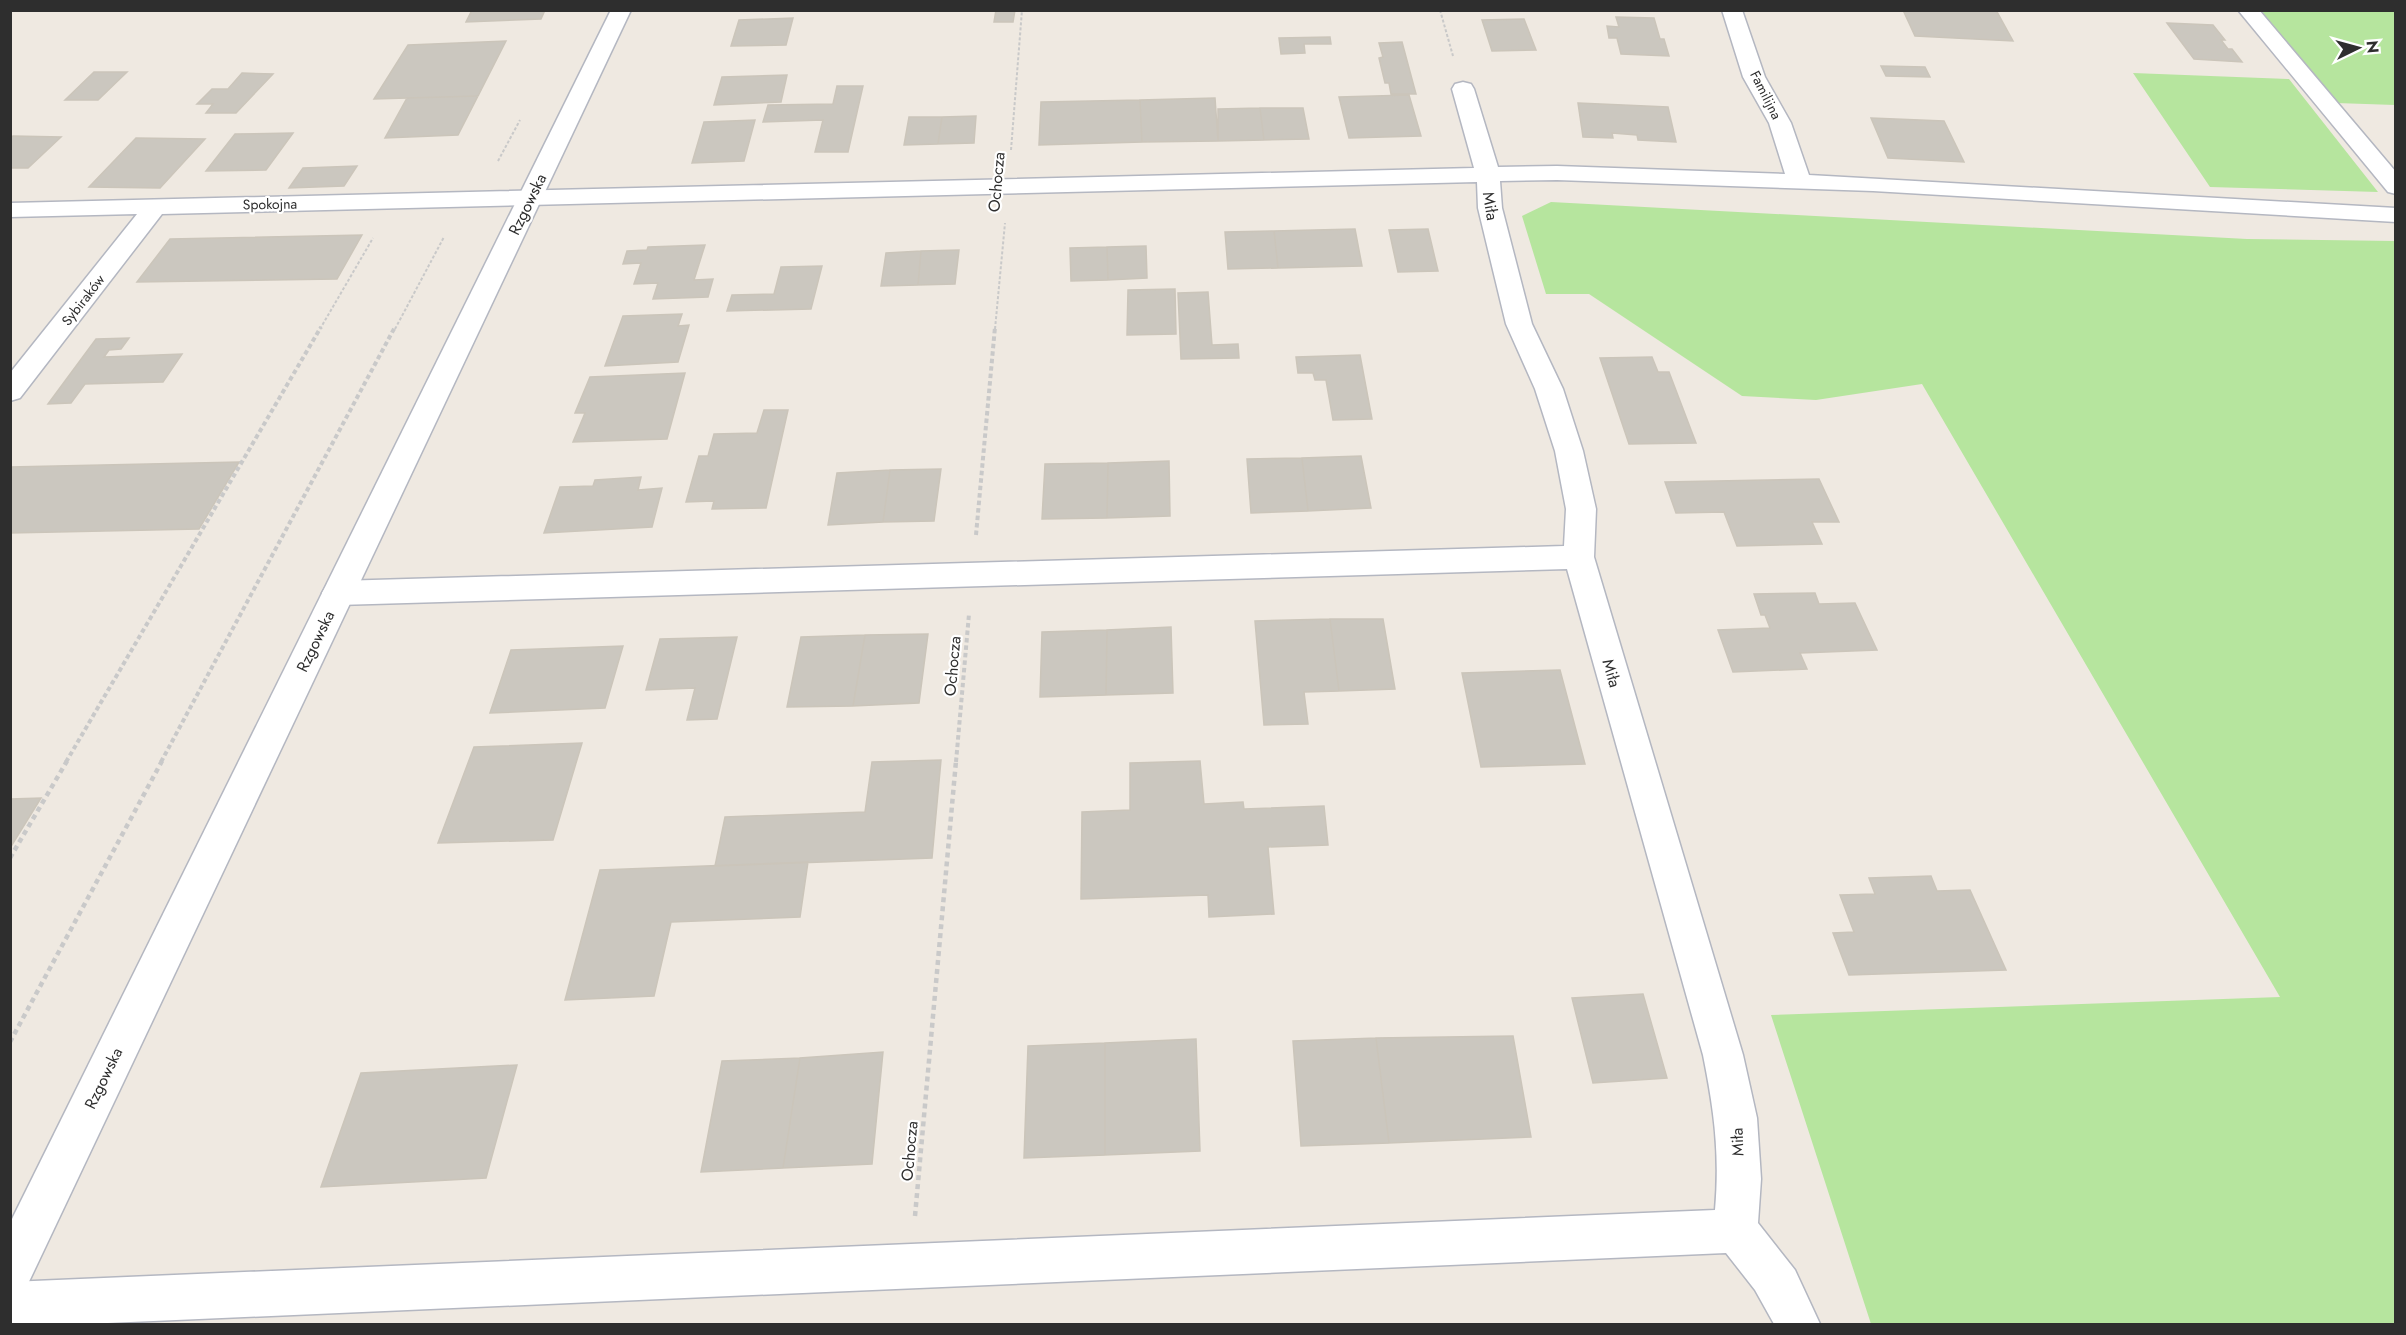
<svg xmlns="http://www.w3.org/2000/svg" width="2406" height="1335" font-family="Jost,sans-serif">
  <rect width="100%" height="100%" fill="#efe9e1"/>
  <!-- green -->
  <path fill="#b6e59e" d="M2259 11H2395V105L2336 103Z
    M2133 73 2289 79 2378 192 2210 187Z
    M1551 202 2247 239 2395 241V1324H1871L1771 1015 2280 997 1922 384 1816 400 1742 396 1589 294H1546L1522 216Z"/>
  <!-- building -->
  <path fill="#cbc7bf" stroke="#cbc5ba" stroke-width="1.5" d="M472 10H545L541 19 466 22Z
    M996 10H1015L1013 22H994Z
    M1903 10H1996L2013 41 1915 36Z
    M1616 17 1654 18 1660 39H1664L1669 56 1621 54 1617 38H1609L1607 26 1619 27Z
    M793 18 786 45 731 46 739 20Z
    M1524 19 1536 50 1492 51 1482 20Z
    M2167 23 2213 25 2225 40H2221L2228 49H2232L2242 62 2194 59Z
    M1330 37 1331 44H1304L1305 53 1281 54 1279 38Z
    M506 41 478 96 374 99 408 45Z
    M1402 42 1416 94H1391L1389 83H1385L1379 58 1383 57 1379 43Z
    M1881 66 1925 67 1930 77 1886 76Z
    M94 72H127L98 100H65Z
    M242 73 273 74 236 113H206L213 104H197L212 89H228Z
    M787 75 781 102 714 105 722 77Z
    M837 86H863L848 152H815L823 120 763 122 768 105 833 104Z
    M1409 95 1421 136 1349 138 1339 97Z
    M478 96 458 135 385 138 407 98Z
    M1215 98 1218 141 1142 142 1140 100Z
    M1140 100 1142 142 1039 145 1041 102Z
    M1578 103 1668 107 1676 142 1638 140 1637 135 1612 133 1613 138 1583 137Z
    M1260 108 1264 140 1218 141V109Z
    M1260 108H1303L1309 139 1264 140Z
    M976 116 974 143 938 144 942 117Z
    M909 117H942L938 144 904 145Z
    M1871 118 1944 121 1964 162 1888 158Z
    M755 120 744 161 692 163 704 122Z
    M293 133 266 170 206 171 235 134Z
    M13 136 61 137 28 168H10V138Z
    M136 138 205 139 160 188 89 187Z
    M357 166 344 186 289 188 303 168Z
    M1355 229 1362 266 1278 268 1274 231Z
    M1428 229 1438 271 1398 272 1389 230Z
    M1274 231 1278 268 1228 269 1225 232Z
    M362 235 337 279 137 282 170 239Z
    M705 245 694 280 713 279 708 297 653 299 658 283 634 284 641 263 623 264 627 251 647 250 648 247Z
    M1146 246 1147 278 1108 280 1107 247Z
    M1107 247 1108 280 1071 281 1070 248Z
    M959 250 955 284 918 285 921 251Z
    M921 251 918 285 881 286 886 253Z
    M822 266 811 309 727 311 732 295 774 294 781 267Z
    M1175 289 1176 334 1127 335 1128 290Z
    M1208 292 1212 345 1238 344 1239 358 1181 359 1178 293Z
    M682 314 678 326 689 325 678 362 605 366 623 316Z
    M129 338 121 349 109 350 104 357 182 354 163 382 85 384 71 403 48 404 96 339Z
    M1360 355 1372 419 1333 420 1326 380H1315L1313 373H1298L1296 357Z
    M1652 357 1658 372H1669L1696 443 1629 444 1600 358Z
    M685 373 667 439 573 442 585 413H575L590 377Z
    M764 410H788L766 508 712 509 714 501 686 502 699 456H708L714 434 757 433Z
    M1361 456 1371 508 1308 511 1302 458Z
    M1302 458 1308 511 1251 513 1247 459Z
    M1169 461 1170 516 1107 518 1108 463Z
    M239 462 199 529 10 533V467Z
    M1108 463 1107 518 1042 519 1045 464Z
    M941 469 934 521 883 522 890 470Z
    M890 470 883 522 828 525 837 473Z
    M641 477 638 490 662 488 652 527 544 533 560 487 593 486 595 480Z
    M1819 479 1839 522H1812L1822 544 1737 546 1724 512 1676 513 1665 482Z
    M1815 593 1819 604 1855 603 1877 650 1800 653 1807 669 1733 672 1718 630 1770 628 1765 615H1761L1754 594Z
    M1330 619H1383L1395 689 1339 691Z
    M1330 619 1339 691 1304 692 1308 724 1264 725 1255 621Z
    M1171 627 1173 693 1106 695 1107 630Z
    M1107 630 1106 695 1040 697 1042 632Z
    M928 634 919 703 853 706 865 635Z
    M865 635 853 706 787 707 801 637Z
    M737 637 717 719 687 720 695 688 646 690 660 639Z
    M623 646 605 708 490 713 511 650Z
    M1560 670 1585 764 1481 767 1462 673Z
    M582 743 553 840 438 843 474 747Z
    M941 760 932 858 715 866 725 817 865 812 872 762Z
    M1200 761 1204 804 1243 802 1244 809 1324 806 1328 845 1268 847 1274 914 1209 917 1208 895 1081 899 1082 812 1130 810V763Z
    M41 798 10 848V799Z
    M808 862 800 917 671 922 654 996 565 1000 600 870Z
    M1931 876 1937 891 1970 890 2006 970 1849 975 1833 933 1854 932 1840 895 1875 894 1869 878Z
    M1643 994 1667 1078 1593 1083 1572 998Z
    M1513 1036 1531 1137 1389 1143 1376 1038Z
    M1376 1038 1389 1143 1301 1146 1293 1041Z
    M1196 1039 1200 1151 1105 1155V1043Z
    M1105 1043V1155L1024 1158 1028 1046Z
    M883 1052 872 1164 783 1168 800 1058Z
    M800 1058 783 1168 701 1172 722 1061Z
    M517 1065 486 1178 321 1187 361 1073Z"/>
  <g fill="none" stroke-linecap="round" stroke-linejoin="round">
    <defs>
      <path id="street" d="M1722 10H1742L1765 77 1791 123 1809 175 2396 208V222L1873 191 1557 180 1500 181 1502 208 1532 324 1563 389 1583 451 1596 509 1594 557 1743 1055 1757 1118 1761 1179 1758 1223 1795 1270 1820 1324H1774L1755 1290 1726 1253 85 1324H10V1282L1715 1210C1720 1153 1714 1110 1703 1055L1567 569 338 605 327 601 322 593 327 585 338 581 1564 546 1566 509 1555 451 1535 389 1506 324 1478 208 1477 182 162 214 20 398 10 401V373L137 214 10 217V203L1474 168 1452 89 1455 84 1463 82 1471 84 1474 89 1498 167 1557 166 1785 174 1769 123 1743 77Z
        M2238 10H2259L2396 172V194L2388 192Z"/>
      <path id="secondary" d="M611 10H631L26 1288 10 1294V1223Z"/>
    </defs>
    <!-- street casing -->
    <use href="#street" stroke="#b4b7c1" stroke-width="3"/>
    <!-- secondary casing -->
    <use href="#secondary" stroke="#b4b7c1" stroke-width="3"/>
    <!-- path-far2 -->
    <path stroke="#c9c9c9" stroke-width="2" stroke-dasharray="3 2" stroke-linecap="butt" d="M1440 10 1453 56
      M1011 150 1022 10
      M498 161 520 120
      M320 329 373 238
      M395 329 444 237
      M995 329 1005 223"/>
    <!-- path-far1 -->
    <path stroke="#c9c9c9" stroke-width="4" stroke-dasharray="4.5 3" stroke-linecap="butt" d="M976 535 995 327
      M66 762 321 327
      M161 762 395 327
      M956 762 969 614"/>
    <!-- path -->
    <path stroke="#c9c9c9" stroke-width="4.5" stroke-dasharray="5 4" stroke-linecap="butt" d="M10 858 67 761
      M10 1042 162 761
      M915 1216 956 761"/>
    <!-- street -->
    <use href="#street" fill="#fff" fill-rule="evenodd"/>
    <!-- secondary -->
    <use href="#secondary" fill="#fff" fill-rule="evenodd"/>
  </g>
  <g text-anchor="middle" stroke-width="4.5" stroke-linejoin="round" paint-order="stroke">
    <!-- far-street labels -->
    <g font-size="14" fill="#2e2e2e" stroke="#fff">
      <text transform="translate(1766 95) rotate(63)" y="5">Familijna</text>
      <text transform="translate(270 204) rotate(-1)" y="5">Spokojna</text>
      <text transform="translate(83 300) rotate(-52)" y="5">Sybiraków</text>
    </g>
    <!-- street labels -->
    <g font-size="16" fill="#2e2e2e" stroke="#fff">
      <text transform="translate(996 182) rotate(-85)" y="6">Ochocza</text>
      <text transform="translate(527 204) rotate(-64)" y="6">Rzgowska</text>
      <text transform="translate(1491 206) rotate(81)" y="6">Miła</text>
      <text transform="translate(315 641) rotate(-64)" y="6">Rzgowska</text>
      <text transform="translate(952 666) rotate(-85)" y="6">Ochocza</text>
      <text transform="translate(1612 673) rotate(74)" y="6">Miła</text>
      <text transform="translate(103 1078) rotate(-64)" y="6">Rzgowska</text>
      <text transform="translate(1737 1142) rotate(-92)" y="6">Miła</text>
      <text transform="translate(909 1151) rotate(-85)" y="6">Ochocza</text>
    </g>
  </g>
  <!-- border -->
  <rect width="2406" height="1335" fill="none" stroke="#2e2e2e" stroke-width="24"/>
  <!-- north arrow -->
  <g transform="translate(2358 48) rotate(85)" stroke="#ffffff" stroke-width="4.5" paint-order="stroke">
  <path d="M0-4.5L10 22L0 15L-10 22Z" fill="#2e2e2e"/>
  <text y="-9" font-size="16" font-weight="bold" text-anchor="middle" fill="#2e2e2e">N</text>
  </g>
</svg>
